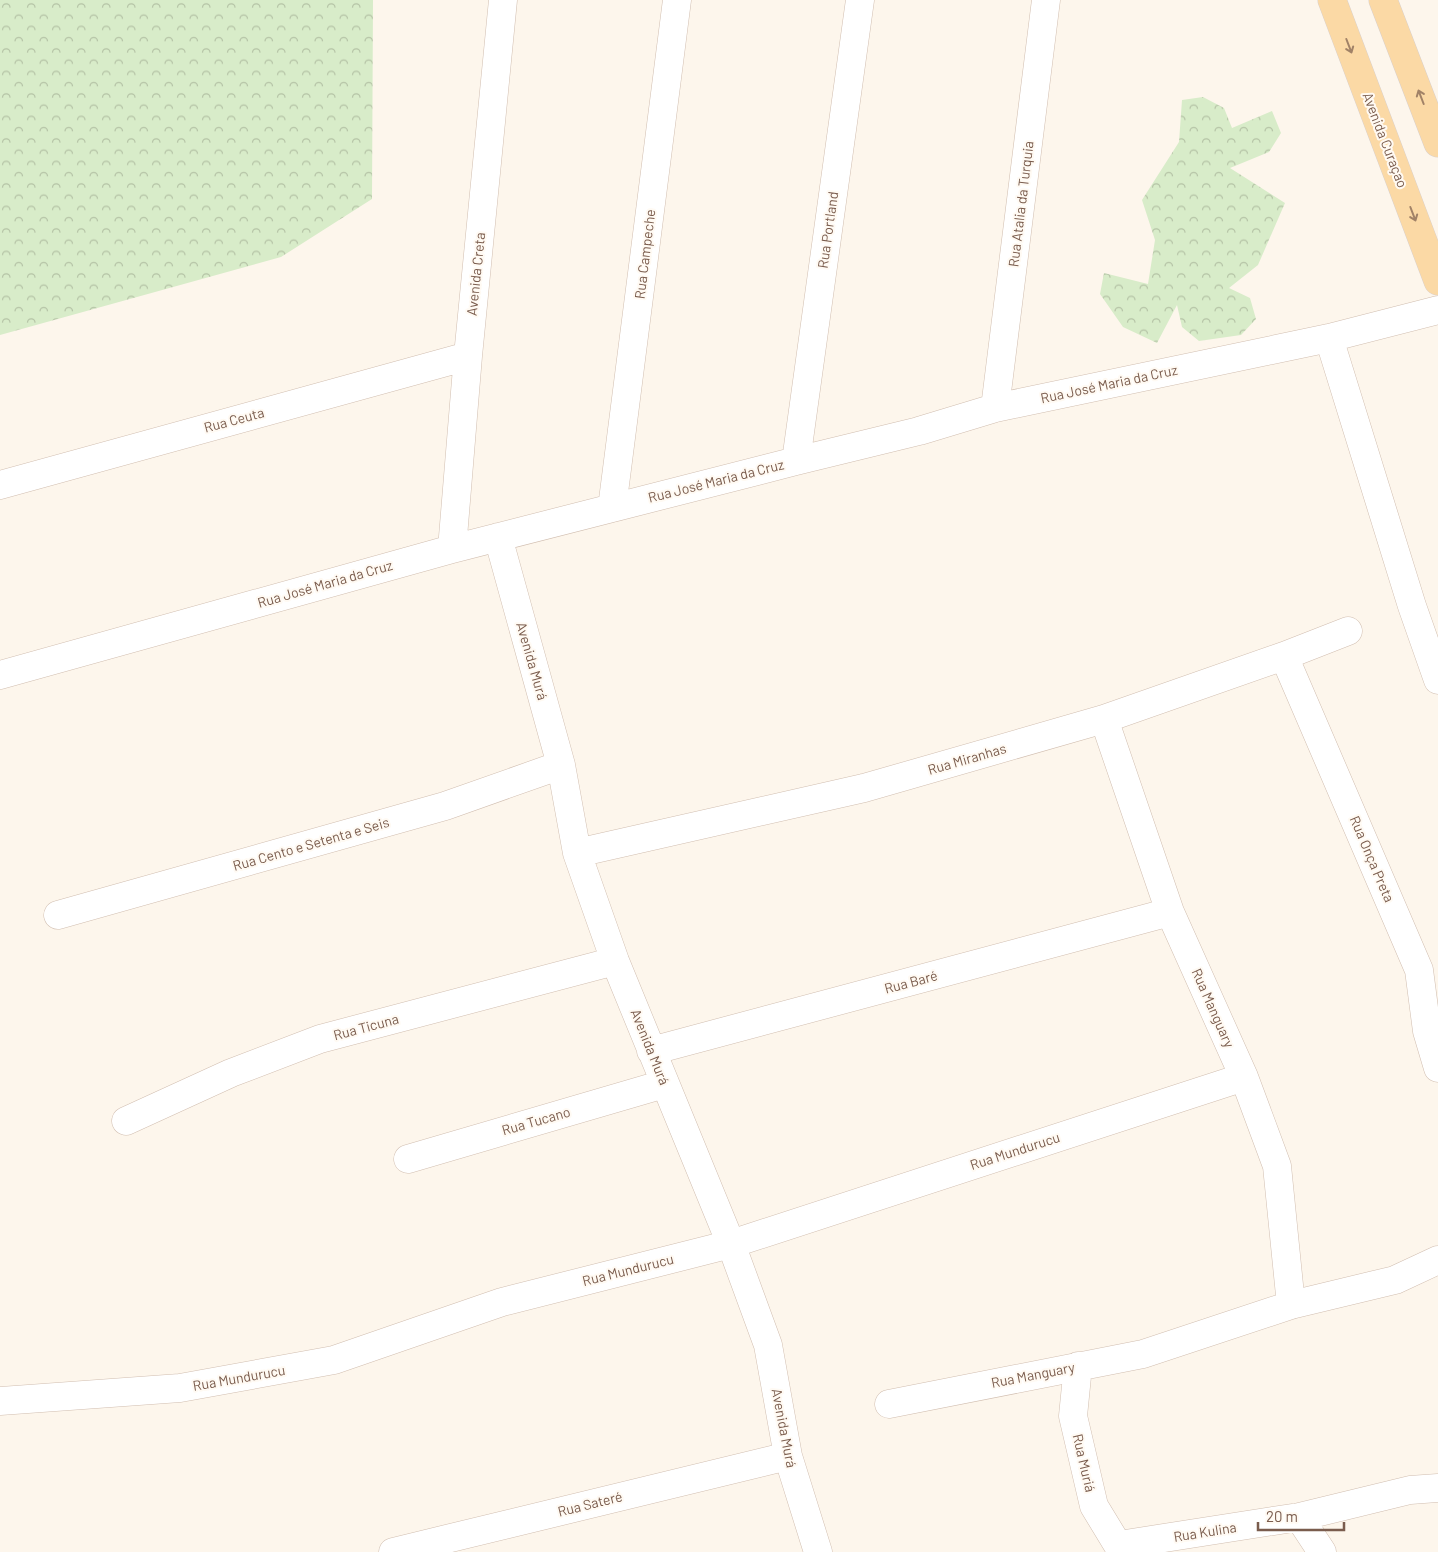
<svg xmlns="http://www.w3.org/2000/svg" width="1438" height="1552" font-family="Barlow,sans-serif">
  <defs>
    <pattern id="forest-crowns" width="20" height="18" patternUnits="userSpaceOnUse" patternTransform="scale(1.25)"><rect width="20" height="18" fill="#d8ecc9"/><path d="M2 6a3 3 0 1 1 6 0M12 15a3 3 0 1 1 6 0" fill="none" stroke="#b4c2a5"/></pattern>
  </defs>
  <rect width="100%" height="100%" fill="#fdf6ec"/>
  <!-- forest -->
  <path fill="url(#forest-crowns)" d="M0 0H373L372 199 281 257 0 335Z
    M1203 97 1224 108 1232 128 1272 111 1281 133 1269 152 1230 168 1285 203 1258 265 1229 288 1250 298 1256 319 1241 335 1199 341 1182 327 1177 305 1157 343 1123 327 1100 294 1104 273 1148 284 1155 240 1142 200 1179 142 1182 100Z"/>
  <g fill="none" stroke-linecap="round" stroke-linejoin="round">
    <defs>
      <path id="minor" d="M1329 338 1412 606 1438 680
        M995 408 1046 0
        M796 461 860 0
        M0 485 468 356
        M612 508 677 0
        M498 537 561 765 577 853 615 961 731 1244 768 1345 788 1456 818 1552
        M452 549 468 356 503 0
        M1284 656 1419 970 1427 1031 1438 1068
        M0 675 452 549 796 461 919 431 995 408 1329 338 1438 310
        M1104 719 1170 912 1244 1077 1277 1166 1291 1305
        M577 853 864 788 1104 719 1284 656 1348 631
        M58 915 445 806 561 765
        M651 1051 1170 912
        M126 1121 231 1073 320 1039 615 961
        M408 1159 664 1084
        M1078 1366 1073 1416 1094 1506 1122 1552
        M0 1401 180 1388 334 1360 502 1302 731 1244 1244 1077
        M889 1404 1143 1354 1291 1305 1395 1280 1438 1260
        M1299 1517 1322 1552
        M1119 1545 1299 1517 1410 1490 1438 1488
        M393 1552 788 1456"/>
      <path id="major" d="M1332 0 1438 281
        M1383 0 1438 143"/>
    </defs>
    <!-- minor casing -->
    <use href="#minor" stroke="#d1beb0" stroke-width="29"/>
    <!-- major casing -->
    <use href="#major" stroke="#dad1cd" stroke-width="29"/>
    <!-- minor -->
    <use href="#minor" stroke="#fff" stroke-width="28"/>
    <!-- major -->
    <use href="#major" stroke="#fbd9a5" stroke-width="28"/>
  </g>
  <!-- one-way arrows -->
  <defs><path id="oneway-shaft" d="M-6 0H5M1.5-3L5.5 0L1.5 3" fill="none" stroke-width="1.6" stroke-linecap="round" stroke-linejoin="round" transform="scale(1.25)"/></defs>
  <g stroke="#a18267">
    <use href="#oneway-shaft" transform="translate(1349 46) rotate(69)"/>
    <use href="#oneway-shaft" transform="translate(1421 97) rotate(-111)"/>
    <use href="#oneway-shaft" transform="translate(1413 214) rotate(69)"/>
  </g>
  <g text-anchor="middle" stroke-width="4" stroke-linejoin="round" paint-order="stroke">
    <!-- street labels -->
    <g font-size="14" fill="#7a5c4d" stroke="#fffaf3">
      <text transform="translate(1385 140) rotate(69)" y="5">Avenida Curaçao</text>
      <text transform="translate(1021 204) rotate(-83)" y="5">Rua Atalia da Turquia</text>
      <text transform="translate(828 230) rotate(-82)" y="5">Rua Portland</text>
      <text transform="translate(645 254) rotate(-83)" y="5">Rua Campeche</text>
      <text transform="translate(476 274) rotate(-84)" y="5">Avenida Creta</text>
      <text transform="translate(1109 384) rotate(-12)" y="5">Rua José Maria da Cruz</text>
      <text transform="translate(234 420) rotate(-15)" y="5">Rua Ceuta</text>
      <text transform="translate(716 481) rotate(-14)" y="5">Rua José Maria da Cruz</text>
      <text transform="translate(325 584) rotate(-16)" y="5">Rua José Maria da Cruz</text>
      <text transform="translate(532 661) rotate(74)" y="5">Avenida Murá</text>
      <text transform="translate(967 759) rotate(-16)" y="5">Rua Miranhas</text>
      <text transform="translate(311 844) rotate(-16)" y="5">Rua Cento e Setenta e Seis</text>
      <text transform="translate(1372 859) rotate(67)" y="5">Rua Onça Preta</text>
      <text transform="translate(911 982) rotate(-15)" y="5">Rua Baré</text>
      <text transform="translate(1213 1008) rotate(66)" y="5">Rua Manguary</text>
      <text transform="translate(366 1027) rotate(-15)" y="5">Rua Ticuna</text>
      <text transform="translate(650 1047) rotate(68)" y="5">Avenida Murá</text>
      <text transform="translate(536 1121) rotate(-16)" y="5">Rua Tucano</text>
      <text transform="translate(1015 1151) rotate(-18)" y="5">Rua Mundurucu</text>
      <text transform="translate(628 1270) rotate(-14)" y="5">Rua Mundurucu</text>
      <text transform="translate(1033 1375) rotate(-11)" y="5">Rua Manguary</text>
      <text transform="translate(239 1378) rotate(-10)" y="5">Rua Mundurucu</text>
      <text transform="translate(784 1428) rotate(79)" y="5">Avenida Murá</text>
      <text transform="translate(1084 1463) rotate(77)" y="5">Rua Muriá</text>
      <text transform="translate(590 1504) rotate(-14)" y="5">Rua Sateré</text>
      <text transform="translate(1205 1532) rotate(-9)" y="5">Rua Kulina</text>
    </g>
  </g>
  <!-- scale -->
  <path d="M1258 1522v8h86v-8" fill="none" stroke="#7a5c4d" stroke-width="2.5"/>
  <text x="1266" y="1522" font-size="15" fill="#7a5c4d" stroke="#fffaf3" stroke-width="4" paint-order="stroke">20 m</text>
</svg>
